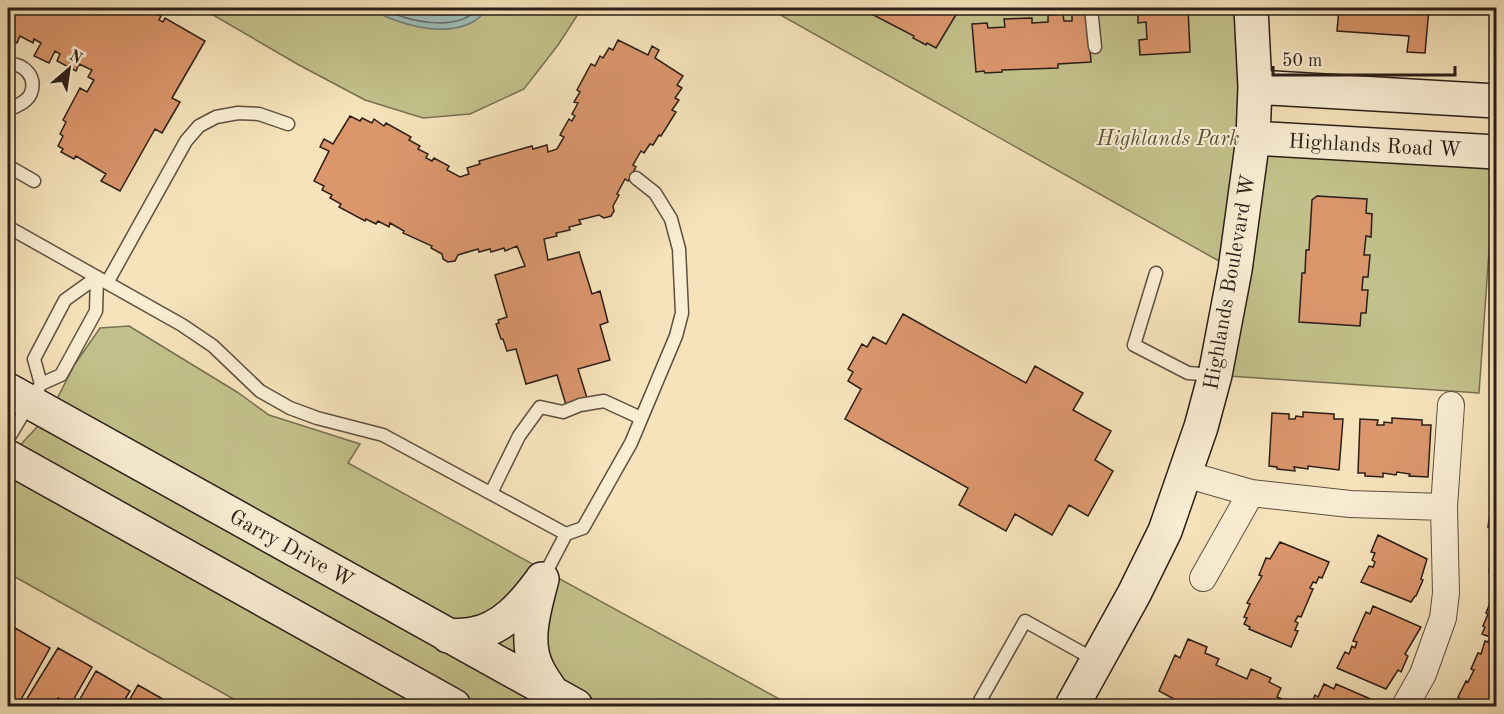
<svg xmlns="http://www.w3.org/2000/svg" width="1504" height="714" font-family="'Old Standard TT',serif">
  <rect width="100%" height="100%" fill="#f6e3bb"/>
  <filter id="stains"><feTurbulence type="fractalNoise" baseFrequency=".00333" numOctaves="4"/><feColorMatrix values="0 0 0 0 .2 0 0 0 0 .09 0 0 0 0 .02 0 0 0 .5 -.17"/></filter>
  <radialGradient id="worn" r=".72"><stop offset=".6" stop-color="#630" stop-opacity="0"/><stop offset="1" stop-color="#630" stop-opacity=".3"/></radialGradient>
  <!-- green -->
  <path fill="#c3c18b" stroke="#777052" stroke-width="1.5" d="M201 8H582L558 45 524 89 470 114 423 118 365 100 299 65Z
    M768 8H1251L1254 138 1496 152 1479 393 1215 375 1235 270Z
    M129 326 237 392 269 415 360 444 348 463 792 706H246L8 573V464L13 453 49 414 75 364 100 328Z"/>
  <!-- water -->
  <path fill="#9fbdb9" stroke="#717e79" stroke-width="1.5" d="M368 8H489C484 13 478 20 471 23 439 38 396 23 368 8Z"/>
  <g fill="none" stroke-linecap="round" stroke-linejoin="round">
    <!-- shore -->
    <path stroke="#656e68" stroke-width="1.5" d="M381 8C409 22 455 33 480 8
      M400 8C421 14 450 21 469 8"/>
  </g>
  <!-- building -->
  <path fill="#db966c" stroke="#2b1f18" stroke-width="1.5" d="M8 8H150L149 10 161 16 159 20 163 22 165 18 205 41 172 98 180 102 162 133 155 129 120 191 101 181 106 174 76 156 74 159 61 152 63 149 58 146 63 136 60 134 66 122 63 120 80 88 87 92 94 80 88 77 92 70 79 64 76 71 57 61 60 54 55 51 49 63 34 56 41 43 34 39 33 43 20 36 17 43 8 38Z
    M860 8H960L936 48 927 43 926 45 913 38 914 36Z
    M1138 8H1188L1190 52 1140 55 1139 40 1147 39 1146 22 1138 23Z
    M1339 8H1429L1425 53 1407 52 1409 36 1337 31Z
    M1087 12 1091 62 1058 64V68L1002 70V72L985 73 984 71 976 72 972 24 987 23 988 28 1005 27 1004 19 1032 18V23L1048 22V15L1063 14 1064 21H1072V13Z
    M618 40 648 55 652 46 659 50 655 58 683 76 677 85 682 88 675 98 679 100 672 110 676 112 661 136 659 135 653 145 650 144 644 153 641 151 633 165 636 167 628 181 625 179 617 194 619 195 613 206 614 211 611 216 604 218 599 215 579 220 581 224 569 227 570 230 556 233 557 236 544 239 548 260 579 252 592 294 600 291 608 322 600 325 610 360 578 369 587 398 566 405 557 375 526 384 516 349 507 351 503 339H501L496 324 499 323 498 320 507 317 495 275 525 266 517 246 505 251 504 248 491 252 490 249 479 252 478 249 458 255 455 261 448 262 443 259 442 254 431 248 432 246 403 233 404 231 390 223 389 227 378 221 376 224 366 219 365 221 339 207 341 204 330 198 332 195 322 190 324 186 314 181 329 151 320 147 324 139 333 144 350 116 360 121 362 118 372 123 374 119 384 126 386 123 411 137 409 140 420 146 418 149 428 154 426 158 432 161 434 158 449 166 447 170 460 177 469 174 467 168 480 164 479 161 532 146 533 149 547 145 548 152 557 149 564 137 560 135 569 119 572 121 575 116 572 114 578 103 574 102 580 92 577 90 591 64 595 66 600 56 603 58 609 48 613 50Z
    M1317 196 1367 199 1366 213 1372 214 1371 237 1366 236 1364 255H1370L1368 277H1363L1362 290H1368L1366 313H1361L1360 326 1299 322 1302 273H1305L1306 250H1309L1312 200Z
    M903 314 1026 383 1035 366 1083 393 1073 410 1111 431 1095 460 1113 471 1088 516 1069 505 1052 535 1015 514 1006 531 959 505 968 488 845 419 861 389 848 381 853 372 848 369 862 344 867 347 873 337 886 344Z
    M1303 412 1334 414V419H1343L1339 470 1308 466V469L1294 467 1295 471 1277 469V467L1269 466 1272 413 1289 414V419H1295L1296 416 1303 417Z
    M1392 418 1422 420V425H1431L1428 477 1409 476 1410 474 1397 472 1396 475 1383 473V477L1365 476V473H1358L1360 419 1378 420 1377 425H1384V422L1392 423Z
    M1492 502H1496V572H1489L1493 541H1490L1491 527H1488Z
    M1378 535 1427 559 1421 579 1423 580 1416 596H1415L1411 602 1361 582 1369 566 1373 567 1375 562 1372 560 1375 553 1371 552Z
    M1280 542 1329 562 1322 578 1319 577 1316 583 1313 582 1310 588 1313 589 1301 617 1298 616 1295 621 1298 623 1295 630 1298 631 1291 647 1249 629 1250 627 1244 624 1247 618 1244 617 1250 604 1247 603 1262 576 1259 575 1266 558 1270 559Z
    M1496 594V706H1457L1460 699 1458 697 1466 681 1468 682 1474 670 1471 669 1478 653 1481 654 1485 641 1488 642 1490 637 1482 634 1485 627 1483 626 1488 614 1486 613 1493 596 1495 597Z
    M1373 606 1421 627 1405 654 1408 656 1401 672 1398 670 1386 689 1337 668 1345 652 1349 654 1352 646 1355 648 1357 642 1353 641 1366 612 1370 614Z
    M15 628 50 648 19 703 8 696V642Z
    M1188 639 1207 647 1205 653 1219 659 1216 665 1247 679 1251 669 1271 678 1269 682 1281 688 1277 697 1282 699 1279 706H1208L1200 703 1199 706 1185 700 1183 704 1159 691 1175 655 1180 658Z
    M58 648 92 667 71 704 58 698 53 706 23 705Z
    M96 671 130 691 121 706H76Z
    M1324 684 1334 689 1336 684 1375 701 1373 706H1310L1315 695 1318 697Z
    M138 685 175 706H126Z"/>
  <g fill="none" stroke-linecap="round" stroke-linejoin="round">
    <defs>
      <path id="lane" d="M1091 8 1095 47
        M8 64C23 63 37 76 31 93 28 102 16 106 8 110
        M8 166 34 181
        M8 227 182 325 213 346 260 391 290 408 317 418 383 435 566 534 583 528 631 443 676 336 682 313 679 249 671 219 655 193 636 178
        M1156 273 1134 345 1188 373 1213 375
        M107 283 186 141 199 126 216 117 238 113 259 114 288 124
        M41 384 34 359 65 300 97 277
        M8 439 41 384 61 375 96 311 97 277
        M491 493 519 436 540 407 563 412 580 405 604 401 641 418
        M543 578 566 534
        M977 706 1025 621 1095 660"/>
      <path id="street" d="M1185 474 1251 493 1350 504 1444 507
        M1203 578 1251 493
        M1405 706 1423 674 1443 618 1446 593 1444 507 1451 405"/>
      <path id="secondary" d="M1255 87 1496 101
        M1253 138 1496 152
        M8 390 576 706
        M8 457 454 706
        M542 579C535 607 523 642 538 670 542 678 548 686 553 694
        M448 636C456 635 465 636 473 634 502 629 523 605 540 582
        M1072 706 1134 594 1165 531 1201 427 1215 375 1235 270 1253 138 1255 87 1251 8"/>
    </defs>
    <!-- lane casing -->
    <use href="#lane" stroke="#5e5041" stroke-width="15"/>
    <!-- street casing -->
    <use href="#street" stroke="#5e5041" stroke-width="28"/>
    <!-- secondary casing -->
    <use href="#secondary" stroke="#2b1f18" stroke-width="36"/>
    <!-- lane -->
    <use href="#lane" stroke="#f9edd3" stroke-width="12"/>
    <!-- street -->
    <use href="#street" stroke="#f9edd3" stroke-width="26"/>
    <!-- secondary -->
    <use href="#secondary" stroke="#f9edd3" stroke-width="33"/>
  </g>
  <g text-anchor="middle" stroke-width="4.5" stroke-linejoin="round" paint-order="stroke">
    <!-- park labels -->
    <g font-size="21" font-style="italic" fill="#59503a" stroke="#f9edd3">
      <text x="1168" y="145">Highlands Park</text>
    </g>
    <!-- street labels -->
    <g font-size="21" fill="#2b1f18" stroke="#f9edd3">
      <text transform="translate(1375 145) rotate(3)" y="7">Highlands Road W</text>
      <text transform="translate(1229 282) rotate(-80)" y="7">Highlands Boulevard W</text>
      <text transform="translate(292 548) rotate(29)" y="7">Garry Drive W</text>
    </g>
  </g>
  <!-- margin -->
  <rect width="1504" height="714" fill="none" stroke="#f6e3bb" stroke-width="30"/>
  <rect x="9" y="9" width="1486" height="696" fill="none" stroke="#2b1f18" stroke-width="3"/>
  <rect x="15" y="15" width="1474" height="684" fill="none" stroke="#2b1f18" stroke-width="1.5"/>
  <!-- north arrow -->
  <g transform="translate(69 69) rotate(29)" stroke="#f9edd3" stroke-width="4.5" paint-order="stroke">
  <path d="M0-4.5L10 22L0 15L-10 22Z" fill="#2b1f18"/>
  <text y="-9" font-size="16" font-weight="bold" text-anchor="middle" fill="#2b1f18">N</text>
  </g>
  <!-- scale -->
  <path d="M1273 66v9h182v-9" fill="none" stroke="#2b1f18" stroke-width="3"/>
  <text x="1282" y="66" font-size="18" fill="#2b1f18" stroke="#f9edd3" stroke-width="4.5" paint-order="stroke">50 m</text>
  <rect width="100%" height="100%" filter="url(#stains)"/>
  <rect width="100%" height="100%" fill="url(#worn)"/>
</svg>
